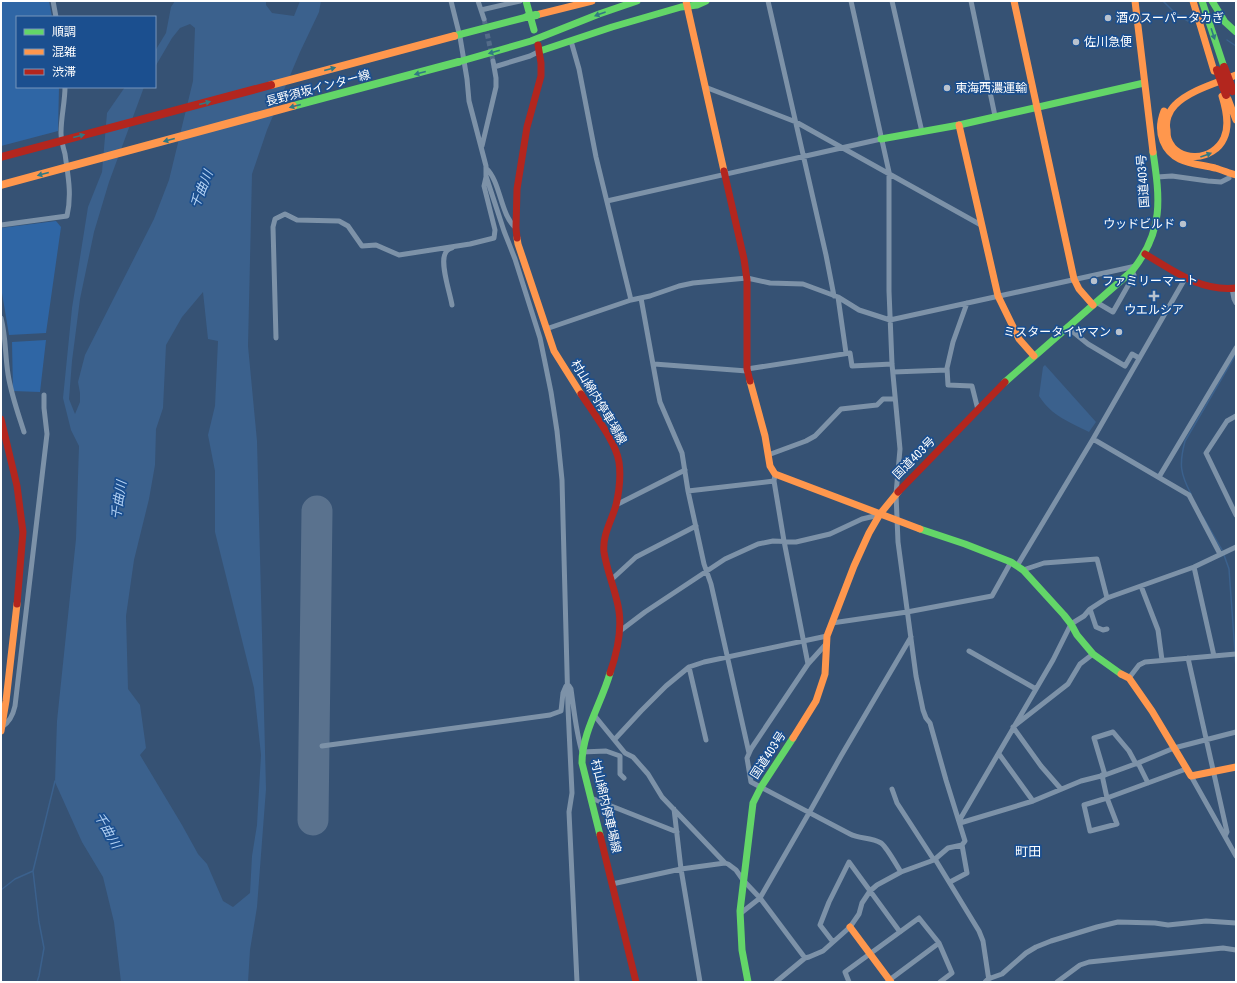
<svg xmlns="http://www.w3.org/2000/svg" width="1237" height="983" font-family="'Roboto Condensed','Noto Sans JP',sans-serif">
  <rect width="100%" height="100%" fill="#365274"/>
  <!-- green -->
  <path fill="#2f66a5" d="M1 1H49L52 17H17V87H59L58 131 1 146Z
    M56 221 61 227 46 333 9 335 1 287V228Z
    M46 340 40 392 13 391 12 342Z"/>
  <!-- water -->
  <path fill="#3b618d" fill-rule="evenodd" d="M175 1H266V5L272 13 294 16 300 1H321L319 12 300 52 267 130 252 174 248 346 257 441 266 789 257 907 250 950 248 982H121L114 922 103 877 82 842 55 782 57 721 76 539 79 446 71 430 63 398 72 308 88 207 102 172 107 113 125 87H144L109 182 94 232 80 299 72 361 69 399 75 414 80 402V393L78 382 85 355 154 219 169 180 193 81 195 28 190 24 180 28 172 38 155 67V51L166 33 171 7ZM203 292 208 339 218 341 215 406 208 435 215 471V532L254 688 261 755 257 825 252 856 250 893 233 907 223 901 207 864 198 854 182 825 140 755 146 748 140 705 128 689 126 616 134 560 149 499 155 465 156 429 163 408 166 345 182 317Z
    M1045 365 1096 422 1089 432C1068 421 1053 417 1039 396L1043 367Z"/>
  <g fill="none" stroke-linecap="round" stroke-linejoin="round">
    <!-- stream -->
    <path stroke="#3b618d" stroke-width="1.5" d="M1163 1 1175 13 1188 21
      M1227 40 1236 46
      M1191 494C1180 473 1179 464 1185 441L1236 354
      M1203 517 1222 550
      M1224 555 1229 569 1235 652
      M1235 657 1236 667
      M33 871 39 922 44 948 39 976 37 982
      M1 890 15 879 33 871 55 781"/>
    <!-- runway -->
    <path stroke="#5a728e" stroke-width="31" d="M313 820 317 511"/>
    <!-- street-tunnel -->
    <path stroke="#546c89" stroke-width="5" stroke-dasharray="5 2.5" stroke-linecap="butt" d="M484 19 493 61"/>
    <!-- street -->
    <path stroke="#7d92a8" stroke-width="5" d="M53 1 56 17
      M451 1 460 37 467 79 469 101 486 166V176L504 231 515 259 540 338 551 392 557 431 562 480 563 519 568 708 572 793 569 812 577 982
      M478 1 484 19
      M768 1 826 255 834 296
      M892 1 922 132
      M971 1 995 116
      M481 10 520 1
      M571 41 579 69 596 157 631 300
      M494 67 530 56 540 51
      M705 87 796 122 981 225
      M482 146 496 87V78L493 61
      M486 168C501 182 500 215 516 228
      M1157 177 1172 176 1208 181 1221 182 1229 178
      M607 201 881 139
      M1 225 67 216C72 194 68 176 65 154 63 147 61 140 61 133 61 117 65 102 65 87
      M1232 288 1234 299 1236 303
      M838 297 846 353
      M641 298 658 392 660 402 682 453 688 491 704 564 711 584 749 753
      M1096 302 1113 312 1134 275 1132 271
      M967 303 953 342 947 368 948 385 972 386 978 410
      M452 305C450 293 440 264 445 254 446 251 449 249 452 248
      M1 318C6 337 5 355 8 374 11 394 18 413 24 432
      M1067 327 1088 344 1125 366 1132 354 1139 358
      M546 329 631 300 650 296 679 286 693 283 747 278 770 283 803 284 838 297 859 310 890 320 1136 266
      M276 338 273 227 275 219 285 214 297 220 339 221 348 226 362 246 376 245 399 255 470 244 494 238 495 230 484 186 486 177
      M654 364 747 371
      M747 369 850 353 852 366 892 364
      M893 372 947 370
      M1236 416 1227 421 1206 453 1236 515
      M1093 439 1186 277
      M768 455 806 441 815 436 841 409 877 405 883 399H895
      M775 474 774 481 784 541 808 664
      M1159 477 1236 348
      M688 491 774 481
      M616 505 685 470
      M1017 566 1093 439 1189 495 1220 554
      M1194 567 1214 656
      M1023 570 1044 563 1097 559 1107 598
      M611 580 636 557 696 526
      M1141 586 1158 630 1162 660
      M1090 609 1096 627 1103 630 1107 629
      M832 623 907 612 992 596 1011 562
      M620 631 645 612 725 559 758 544 773 541 796 542 830 534 862 519 879 515
      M826 644 808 664 751 749 747 758 751 782 850 834C859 839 871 837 881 843 886 846 897 866 901 872
      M969 651 1036 689
      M1188 658 1227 832 1225 836
      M689 667 706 740
      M1129 678 1139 665 1145 662 1236 654
      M569 686 571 689C574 710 576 732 582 752L606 751 620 756V774L624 778
      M594 715 625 753 633 757 648 774 662 797 725 863 728 864 736 870 743 880 760 898 805 958
      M2 727C10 722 13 715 15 706L47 434 44 408V395
      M615 739 641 711 666 686 689 667 704 662 827 636
      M322 746 550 715 561 711 563 693 566 686
      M999 754 1033 801
      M1138 763 1148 783
      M1102 775 1107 798 1186 769
      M1105 775 1094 738 1113 732 1129 751 1136 764
      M1191 776 1236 856
      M892 789 897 803 934 860
      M1061 789 1041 766 1013 727 1068 684 1080 664 1093 654
      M591 798 677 832
      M1107 798 1117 824 1090 831 1084 805Z
      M674 809 681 869 700 982
      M959 821 1053 660 1071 624 1084 616 1090 609 1107 598 1194 567 1236 547
      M960 823 1033 801 1081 781 1105 775 1138 763 1174 748 1236 732
      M935 859 979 931 983 941 989 981
      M950 882 967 873 962 845
      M612 884 681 869 725 863
      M741 913 760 898 809 813 841 756 911 637
      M833 942 820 925 829 902 849 862 900 932
      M888 981 939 943
      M776 982 805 958 809 957 823 951 850 927 859 914 862 903 870 891 877 885 901 872 934 860 948 848 962 845 965 841 946 780 930 723 926 718 923 710 916 676 898 542 896 494 900 449 892 364 889 291V172L851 1
      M849 982 845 972 919 918 939 943 952 973 940 982
      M985 982 988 979 1002 974 1026 953 1036 947 1051 941 1097 927 1118 922 1155 923 1168 925 1206 921 1236 923
      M1057 982 1080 965 1089 962 1223 948 1236 950"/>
    <!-- fast -->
    <path stroke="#63d668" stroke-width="7" d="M526 1 534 30
      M1202 1 1224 67
      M1212 1 1225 22 1236 32
      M454 36 527 17
      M540 51 612 27 681 7 697 5 706 1
      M458 62 531 41 599 14 637 1
      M881 139 959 125 1144 83
      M1005 382 1132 271C1164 231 1160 199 1153 152
      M920 529 965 544 1011 562 1023 570 1064 615 1071 624 1077 635 1093 654 1121 674
      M600 835 582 763C582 732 602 702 610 673
      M748 982 742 950 740 911 753 803 761 787 793 738"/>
    <!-- slow -->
    <path stroke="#ff974d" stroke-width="7" d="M686 1 724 171
      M1014 1 1074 279 1079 289 1093 305
      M1135 1 1153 152
      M1193 1 1214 71
      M536 15 592 1
      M1222 96C1226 109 1230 125 1224 138 1214 161 1177 164 1168 139 1167 136 1167 133 1167 130 1165 121 1169 111 1175 105 1190 90 1217 83 1236 75
      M1228 99 1236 120
      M1164 111C1160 121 1159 131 1163 141 1172 164 1195 163 1215 168 1222 170 1229 173 1236 175
      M959 125 998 296 1019 339 1034 356
      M517 238 518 244 554 351 581 394
      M750 381 765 436 770 466 775 474 920 529
      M1121 674 1129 678 1152 711 1191 776 1236 767
      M1 731 6 701 17 604
      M793 738 816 701 825 674 827 636 854 566 869 533 880 514 898 492
      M850 927 891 982"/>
    <!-- jam -->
    <path stroke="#b3261e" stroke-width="7" d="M724 171 744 259 747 280V369L750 381
      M517 238 516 228 517 189 527 127 541 76V63L538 45
      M1145 254C1174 271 1201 292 1236 288
      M581 394C592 411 616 442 619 462 621 476 619 492 616 505 612 520 602 535 604 552 607 572 616 591 619 611 622 632 617 653 610 673
      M1 419 17 486 23 532 17 604
      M898 492 1005 382
      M600 835 636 982"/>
    <!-- fast-bridge -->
    <path stroke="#63d668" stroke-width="8" d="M527 17 536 15
      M293 106 458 62"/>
    <!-- slow-bridge -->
    <path stroke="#ff974d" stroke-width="8" d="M271 85 454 36
      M1 185 293 106"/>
    <!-- jam-bridge -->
    <path stroke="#b3261e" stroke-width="8" d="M1224 67 1233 91
      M1217 70 1226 95
      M1 157 271 85"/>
  </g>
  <!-- one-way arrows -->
  <defs><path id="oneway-solid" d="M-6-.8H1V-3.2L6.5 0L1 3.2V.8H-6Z"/></defs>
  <g fill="#317883">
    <use href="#oneway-solid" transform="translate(600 14) rotate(160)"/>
    <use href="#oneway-solid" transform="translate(1213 34) rotate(72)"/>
    <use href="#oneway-solid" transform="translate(494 52) rotate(164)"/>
    <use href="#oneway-solid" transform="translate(330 69) rotate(-15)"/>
    <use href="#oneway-solid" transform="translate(420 73) rotate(165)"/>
    <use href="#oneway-solid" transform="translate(205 103) rotate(-15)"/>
    <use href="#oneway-solid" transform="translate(295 106) rotate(165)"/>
    <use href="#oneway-solid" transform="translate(79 136) rotate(-15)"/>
    <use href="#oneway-solid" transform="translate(169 140) rotate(165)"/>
    <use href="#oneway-solid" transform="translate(1206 155) rotate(-20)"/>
    <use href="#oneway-solid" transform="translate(43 174) rotate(165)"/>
  </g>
  <!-- markers -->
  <g fill="#b9c2ce" stroke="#1b4f8f" stroke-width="1.5">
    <circle cx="1108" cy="18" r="4"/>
    <circle cx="1076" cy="42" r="4"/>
    <circle cx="947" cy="88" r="4"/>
    <circle cx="1183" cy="224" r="4"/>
    <circle cx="1094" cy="281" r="4"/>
    <path d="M1152 290h4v4h4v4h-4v4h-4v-4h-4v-4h4z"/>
    <circle cx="1119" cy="332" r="4"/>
  </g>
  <g text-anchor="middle" stroke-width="3.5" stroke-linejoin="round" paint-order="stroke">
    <!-- poi labels -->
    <g font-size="12" fill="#fff" stroke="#1b4f8f" text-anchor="start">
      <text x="1116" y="22">酒のスーパータカぎ</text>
      <text x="1084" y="46">佐川急便</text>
      <text x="955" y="92">東海西濃運輸</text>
      <text x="1175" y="228" text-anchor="end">ウッドビルド</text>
      <text x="1102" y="285">ファミリーマート</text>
      <text x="1154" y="314" text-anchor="middle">ウエルシア</text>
      <text x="1111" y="336" text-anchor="end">ミスタータイヤマン</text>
    </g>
    <!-- street labels -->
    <g font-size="12" fill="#fff" stroke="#1b4f8f">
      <text transform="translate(318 88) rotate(-15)" y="4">長野須坂インター線</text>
      <text transform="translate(1143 181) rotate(-94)" y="4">国道403号</text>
      <text transform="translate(599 402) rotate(59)" y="4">村山綿内停車場線</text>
      <text transform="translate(914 458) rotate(-45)" y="4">国道403号</text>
      <text transform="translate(768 755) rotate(-57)" y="4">国道403号</text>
      <text transform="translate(606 806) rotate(77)" y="4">村山綿内停車場線</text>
    </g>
    <!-- water labels -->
    <g font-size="13" font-style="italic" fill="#b5d3f5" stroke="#1b4f8f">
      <text transform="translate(201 189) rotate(-68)" y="5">千曲川</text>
      <text transform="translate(118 500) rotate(-81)" y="5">千曲川</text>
      <text transform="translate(108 830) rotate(60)" y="5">千曲川</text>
    </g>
    <!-- neighbourhood labels -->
    <g font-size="13" fill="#fff" stroke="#1b4f8f">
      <text x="1028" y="856">町田</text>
    </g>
  </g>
  <!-- border -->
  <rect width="1237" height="983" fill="none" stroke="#ffffff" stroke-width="4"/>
  <!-- legend -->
  <rect x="16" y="16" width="140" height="72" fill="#1b4f8f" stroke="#7695bc"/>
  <rect x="24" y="29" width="20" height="6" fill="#63d668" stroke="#7695bc"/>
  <text x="52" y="36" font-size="12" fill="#ffffff">順調</text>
  <rect x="24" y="49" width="20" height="6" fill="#ff974d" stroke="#7695bc"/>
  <text x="52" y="56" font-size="12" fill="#ffffff">混雑</text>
  <rect x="24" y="69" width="20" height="6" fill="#b3261e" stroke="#7695bc"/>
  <text x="52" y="76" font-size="12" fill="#ffffff">渋滞</text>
</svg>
